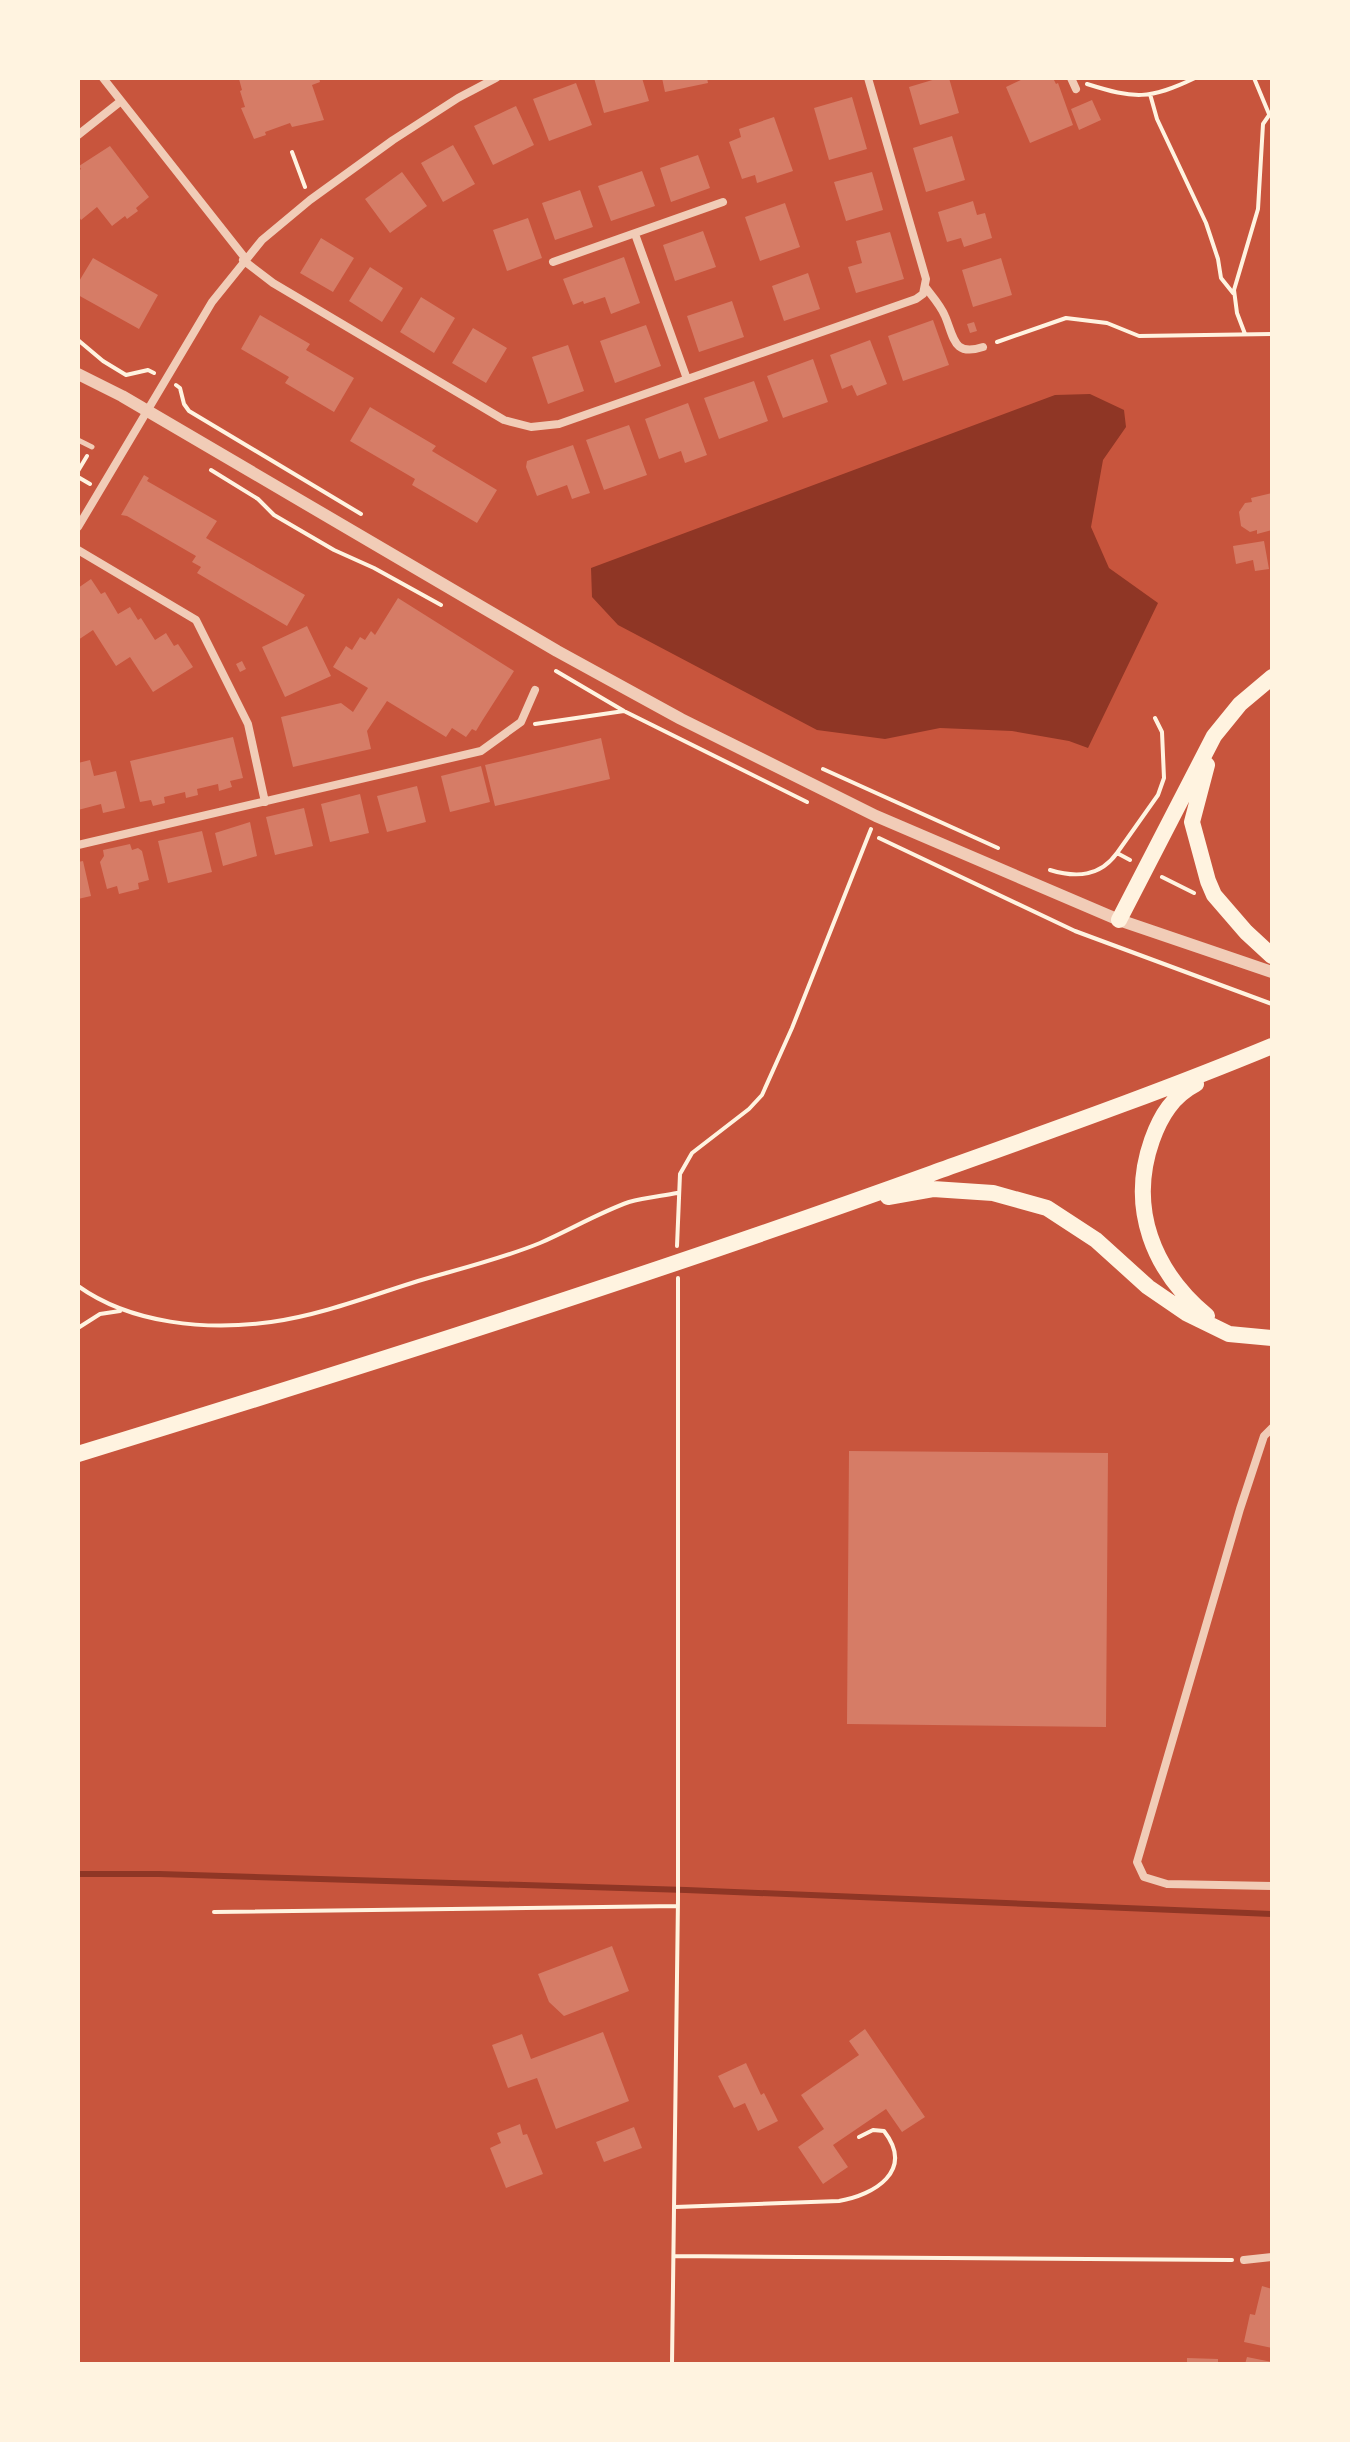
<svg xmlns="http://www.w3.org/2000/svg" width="1350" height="2442" font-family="Raleway,sans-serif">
  <rect width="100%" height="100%" fill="#c8553d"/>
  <!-- water -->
  <path fill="#8f3625" d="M1090 394 1124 410 1126 427 1103 460 1091 527 1109 568 1158 603 1088 748 1069 741 1012 731 940 728 885 739 817 730 618 625 592 597 591 568 1055 395Z"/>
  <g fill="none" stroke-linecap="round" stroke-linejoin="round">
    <!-- stream -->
    <path stroke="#8f3625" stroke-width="6" d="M78 1874H159L686 1890 1272 1914"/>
  </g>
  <!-- building -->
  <path fill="#d67c66" d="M243 78H319L320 82 312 85 324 120 292 127 290 123 265 132 266 135 254 139 241 108 245 107 240 91 242 90 239 79Z
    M594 78H642L649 101 604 113Z
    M662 78H707L708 83 665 92Z
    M939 78H949L959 113 920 125 909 87Z
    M1025 78H1053L1056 84 1058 83 1073 125 1030 143 1006 87Z
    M576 83 592 125 549 141 533 99Z
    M852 97 867 149 829 160 814 108Z
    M1092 100 1101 120 1079 130 1071 109Z
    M516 106 534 145 493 165 474 126Z
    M774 117 793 171 757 183 755 175 742 179 729 142 741 137 739 129Z
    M952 136 965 180 926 192 913 148Z
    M453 145 475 184 443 202 421 163Z
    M110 146 149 197 136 208 138 211 127 219 125 216 112 226 97 207 81 220 78 215V171L81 169 79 166Z
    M698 155 710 188 671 202 660 168Z
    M642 171 655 206 611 221 598 186Z
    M402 172 427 206 390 233 365 199Z
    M872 172 883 210 846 221 834 182Z
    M580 190 593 227 555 240 542 203Z
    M973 201 977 215 985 213 992 238 964 247 961 238 947 242 938 212Z
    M785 203 800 247 760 261 745 217Z
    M528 218 542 258 507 271 493 230Z
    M703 231 716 267 675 281 663 245Z
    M890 232 904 279 856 293 848 267 862 263 856 241Z
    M321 238 354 258 333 292 300 273Z
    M624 257 640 303 611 314 605 297 584 304 583 301 573 305 563 279Z
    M93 258 158 295 139 329 78 295V283Z
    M1001 258 1012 295 973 307 962 270Z
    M370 267 403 288 382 322 349 301Z
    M808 273 820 309 784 321 772 286Z
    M421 297 455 318 434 353 400 332Z
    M732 301 744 337 699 352 687 316Z
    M260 315 310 344 306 350 354 378 334 412 285 383 289 377 241 349Z
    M933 320 949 365 903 381 888 336Z
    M974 322 977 331 970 333 967 324Z
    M646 325 661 366 615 383 600 341Z
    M473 328 507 348 486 383 452 363Z
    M870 340 887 384 857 396 852 385 842 389 830 355Z
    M568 345 584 391 548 404 532 357Z
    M813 359 828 402 783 418 767 376Z
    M754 381 768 421 719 439 704 398Z
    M688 403 707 455 685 463 681 451 659 459 645 419Z
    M370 407 436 446 432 451 497 490 477 523 412 485 415 479 350 441Z
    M629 425 647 475 604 490 586 440Z
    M573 445 590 493 572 499 567 485 537 496 526 467 527 461Z
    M144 475 149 478 147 481 217 521 206 538 305 595 287 626 197 573 201 567 192 562 196 556 127 516 121 515Z
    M1272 493V530L1257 534V530L1250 532 1241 526 1239 512 1245 503 1252 502 1251 498Z
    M1264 541 1269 569 1255 571 1253 560 1236 564 1233 546Z
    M91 579 101 594 105 592 118 614 130 607 138 620 141 618 155 640 166 633 174 646 178 644 193 667 153 692 130 657 116 666 93 630 78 640V588Z
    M398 598 514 671 482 721 476 731 472 729 466 737 452 728 446 737 387 701 367 731 371 749 293 767 281 717 341 703 353 712 368 688 333 667 346 646 352 650 360 637 365 640 371 631 375 635Z
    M307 626 331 676 285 697 262 647Z
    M242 661 246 669 240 672 236 664Z
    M233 737 243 778 230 781 232 787 219 791 218 784 197 789 198 795 186 798 185 792 164 797 165 803 153 806 151 800 140 802 130 761Z
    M601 738 610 779 495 806 485 765Z
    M90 760 94 776 116 771 125 808 103 813 101 804 78 810V763Z
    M481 766 490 802 450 812 441 776Z
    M417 786 426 822 387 832 377 796Z
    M360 794 369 833 330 842 321 804Z
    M304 808 313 846 275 855 266 817Z
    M250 822 257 856 223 866 215 833Z
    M202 831 212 872 168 883 158 841Z
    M130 844 132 850 138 848 142 851 149 880 138 883 139 889 119 894 117 886 107 889 100 862 104 856 103 850Z
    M83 861 91 896 78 899V862Z
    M849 1451 1108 1453 1106 1727 847 1724Z
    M612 1946 629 1991 564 2016 549 2002 538 1974Z
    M865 2029 925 2117 902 2132 886 2109 833 2145 848 2167 823 2184 798 2147 824 2129 801 2095 859 2055 849 2041Z
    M603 2032 629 2101 556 2129 537 2078 508 2088 492 2045 522 2034 531 2059Z
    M746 2063 761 2095 764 2093 778 2121 758 2131 745 2103 734 2108 718 2076Z
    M520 2124 523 2135 527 2134 543 2174 506 2188 490 2148 501 2143 497 2133Z
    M634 2127 642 2148 604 2162 596 2142Z
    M1262 2286 1272 2289V2348L1244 2342 1250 2314 1255 2315Z
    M1247 2357 1272 2362V2364H1245Z
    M1187 2358 1218 2359V2364H1187Z"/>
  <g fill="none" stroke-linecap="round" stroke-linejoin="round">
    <!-- path -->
    <path stroke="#fff3e0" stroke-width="4" d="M1254 78 1269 114
      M1087 84C1135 99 1149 100 1195 78
      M1150 94 1157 119 1206 223 1218 259 1221 278 1233 293
      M292 152 305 187
      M1245 334 1237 313 1234 290 1258 209 1263 124 1272 111
      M78 340 103 361 126 375 148 370 154 373
      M997 342 1066 318 1107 323 1139 336 1272 334
      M176 385 180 388 184 404 189 411 361 514
      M211 470 258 499 274 515 334 550 374 568 441 605
      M78 471 87 456
      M78 477 90 484
      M556 671 624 711 807 802
      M535 724 624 711
      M823 769 998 848
      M879 838 1075 931 1272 1004
      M1117 853 1158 795 1164 778 1162 732 1155 718
      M1050 870C1076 878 1100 877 1117 853L1130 860
      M1162 877 1194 893
      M677 1246 680 1174 692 1153 749 1109 762 1095 792 1028 871 829
      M78 1286C131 1324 207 1331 271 1322 321 1315 370 1296 418 1281 459 1269 501 1259 540 1243 570 1230 598 1213 629 1202 644 1198 661 1196 677 1193
      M78 1328 100 1314 120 1311
      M214 1912 678 1906
      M675 2207 839 2201C874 2195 915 2171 884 2131L873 2130 859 2137
      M674 2256 1232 2260
      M672 2364 678 1899V1278"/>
    <!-- service -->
    <path stroke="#f1ccb7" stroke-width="5" d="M78 440 92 447"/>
    <!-- minor -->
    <path stroke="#f1ccb7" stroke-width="8" d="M103 78 245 258
      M1071 78 1076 89
      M78 135 121 101
      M635 234 687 379
      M243 260 273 283 504 420 531 427 559 424 916 299 923 294 926 279 868 78
      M553 262 723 202
      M926 288C933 297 941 306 945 316 954 337 953 357 983 347
      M78 527 212 302 262 240 310 200 393 140 458 98 496 78
      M78 550 196 620 248 724 265 802
      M78 845 481 751 521 722 535 690
      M1272 1428 1264 1436 1240 1509 1137 1862 1144 1877 1167 1884 1272 1886
      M1244 2260 1272 2257"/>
    <!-- tertiary -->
    <path stroke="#f1ccb7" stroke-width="12" d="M78 374 122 396 557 651 681 719 876 816 1119 920 1272 972"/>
    <!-- primary -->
    <path stroke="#fff3e0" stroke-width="16" d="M1207 765 1192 822 1208 881 1214 895 1246 932 1272 956
      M1119 920 1214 736 1240 704 1272 677
      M1196 1084C1173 1096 1161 1115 1152 1140 1128 1208 1153 1271 1207 1316
      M888 1197 933 1189 993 1193 1047 1208 1096 1240 1148 1287 1186 1313 1229 1334 1272 1338
      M78 1454C365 1366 651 1275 933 1173 1047 1132 1161 1092 1272 1046"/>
  </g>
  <!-- border -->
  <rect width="1350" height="2442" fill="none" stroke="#fff3e0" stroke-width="160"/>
</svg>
